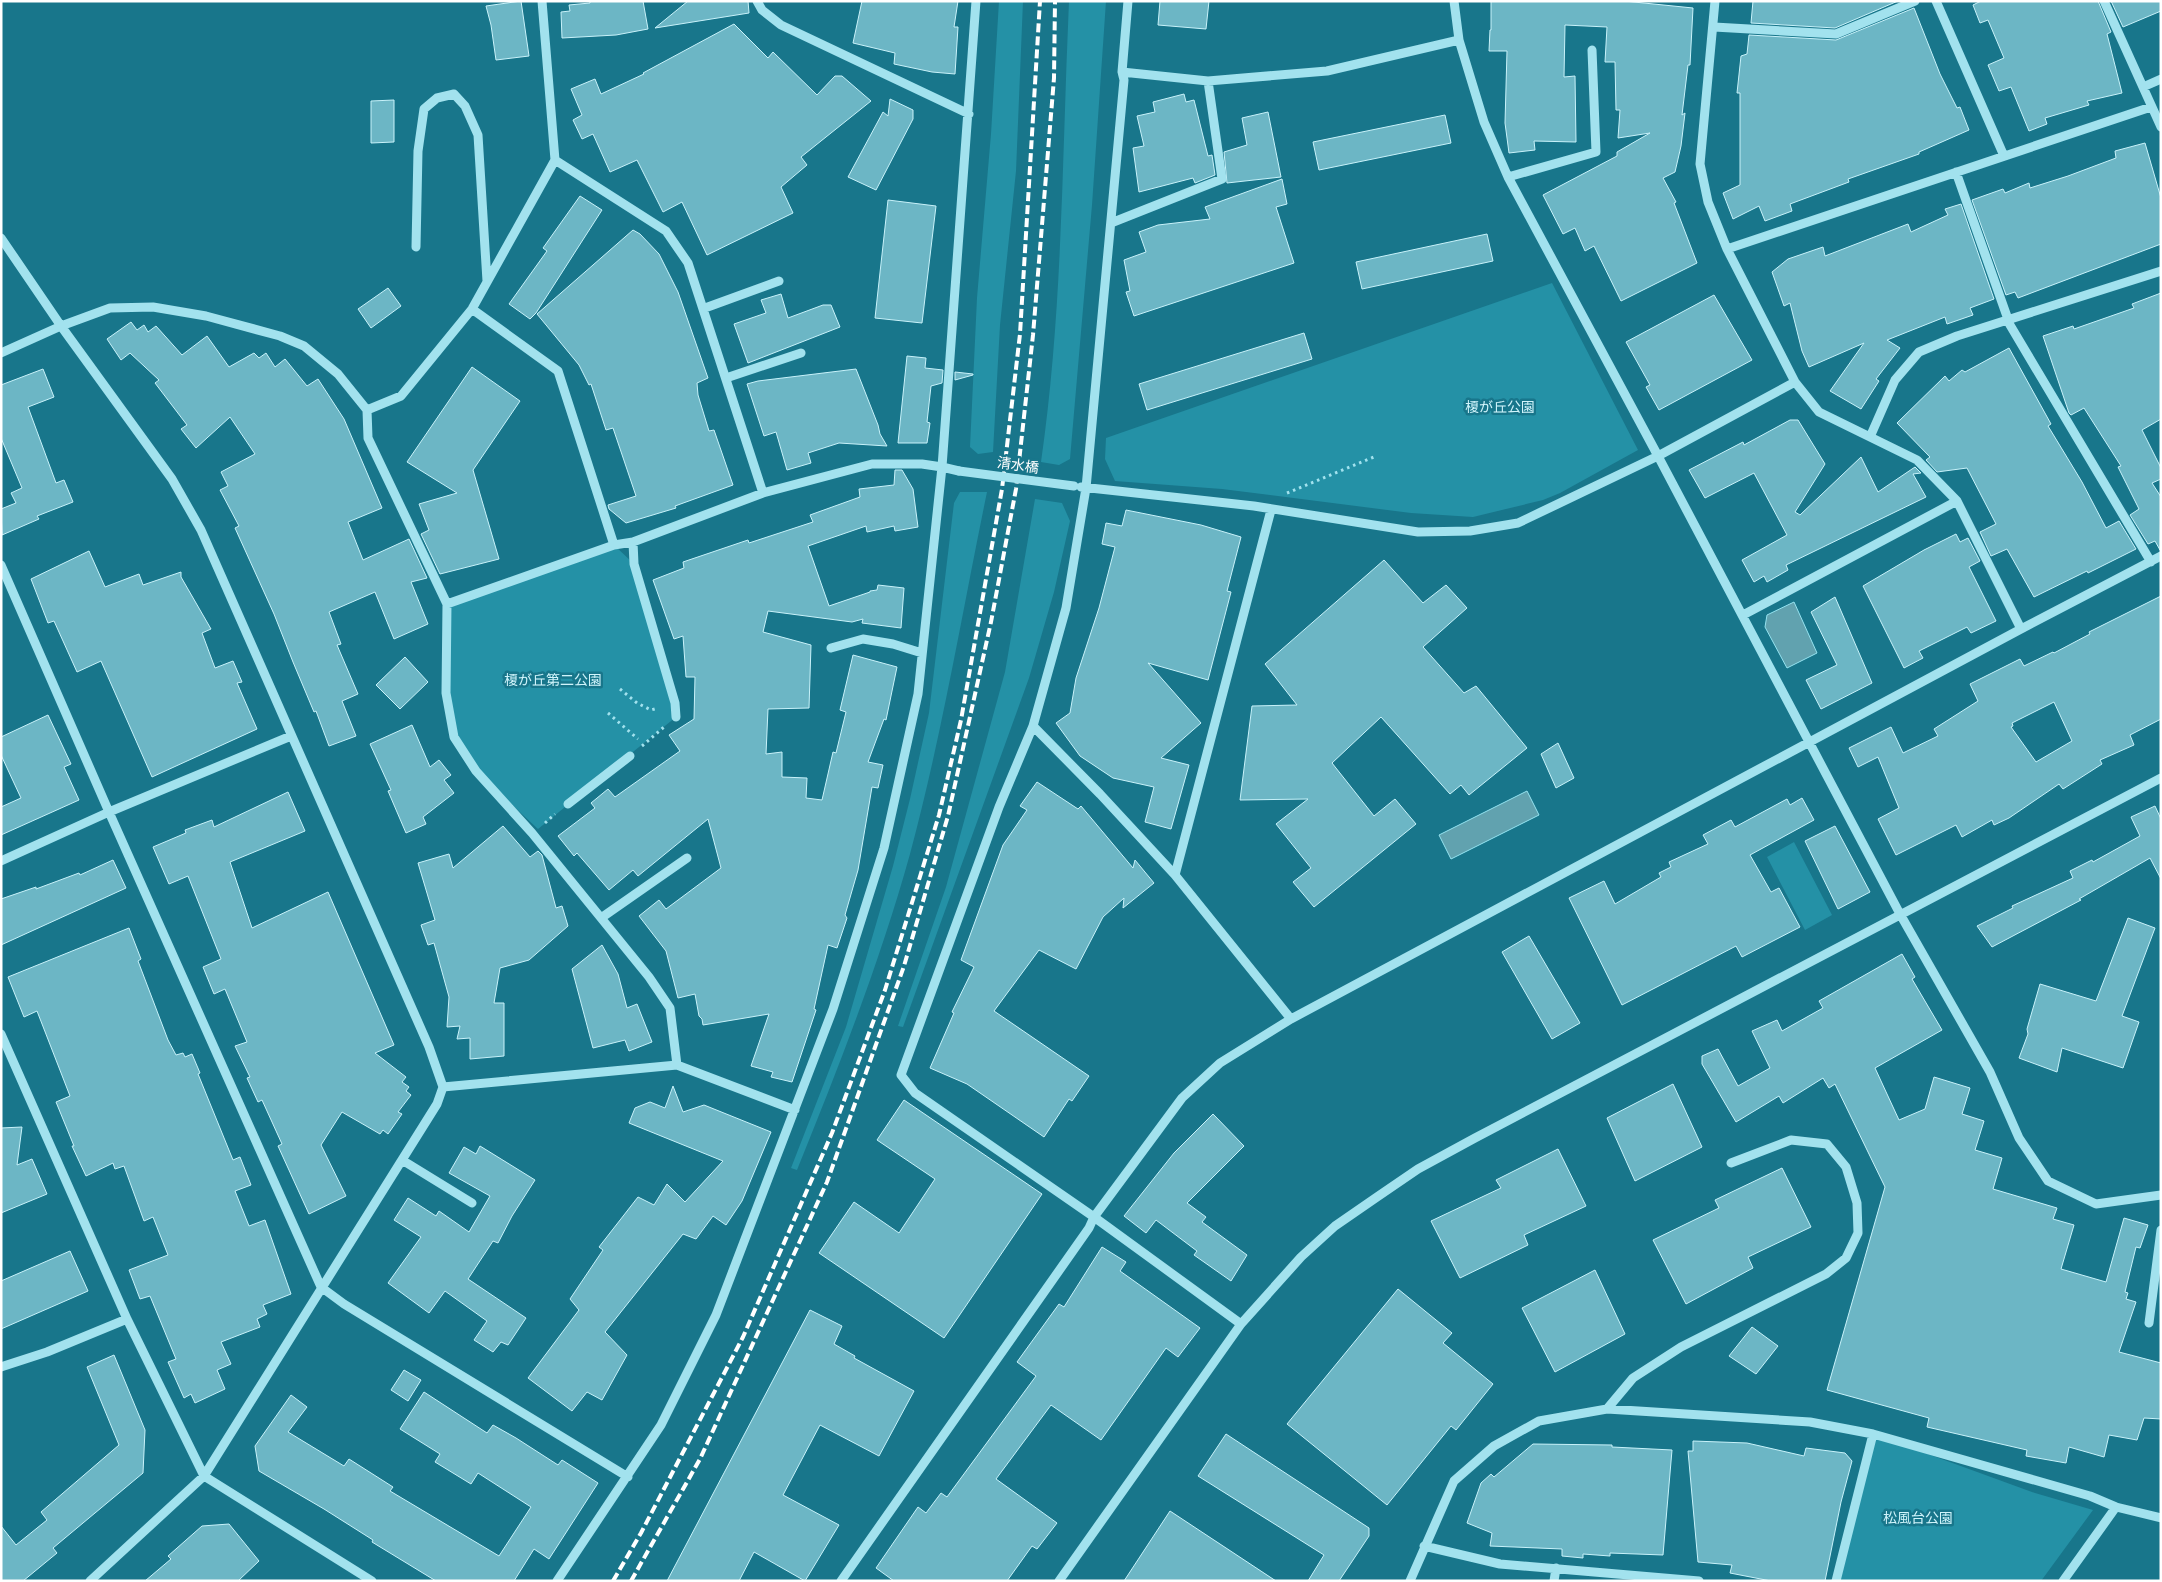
<svg xmlns="http://www.w3.org/2000/svg" width="2162" height="1582" font-family="'Titillium Web','Noto Sans JP',sans-serif">
  <rect width="100%" height="100%" fill="#18768b"/>
  <!-- green -->
  <path fill="#2491a6" d="M999 1H1023L1016 171 1000 325 993 452 978 454 970 447 977 298 991 134Z
    M1069 1H1106L1092 205 1070 459 1059 465 1041 462C1063 310 1062 155 1069 1Z
    M1552 283 1638 450 1560 493 1543 500 1473 517 1411 513 1222 489 1115 481 1105 459 1106 438Z
    M960 492H987C962 613 942 735 910 854 880 962 839 1066 797 1170L791 1168 846 1027 893 866 910 799 929 713 954 503Z
    M1035 499 1062 503 1070 521 1054 592 1029 678 903 1027 898 1026 946 887 1005 672Z
    M614 545 634 564 676 717 538 829 476 771 454 737 446 693 447 604Z
    M1794 842 1832 915 1805 930 1767 857Z
    M1873 1434 2035 1493 2093 1510 2041 1581H1836Z"/>
  <!-- water -->
  <path fill="#61a2af" stroke="#95e3f0" d="M1794 602 1817 653 1787 668 1765 627 1767 615Z
    M1527 791 1539 815 1451 859 1439 835Z"/>
  <!-- building -->
  <path fill="#6cb6c5" stroke="#c8f2fa" fill-rule="evenodd" d="M521 1 529 56 496 60 491 25 486 6Z
    M590 1H643L648 29 616 35 562 38 561 12 570 11 569 5 590 3Z
    M688 1H748L749 13 655 28Z
    M862 1H958L954 27H958L955 74 932 72 894 64 895 53 853 43Z
    M1160 1H1209L1206 29 1158 25Z
    M1491 1H1624L1693 8 1690 65H1688L1682 115 1685 113 1681 146 1675 172 1663 178 1676 202 1674 203 1697 263 1621 301 1594 246 1585 251 1575 228 1563 234 1543 195 1617 156V152L1650 133 1618 138 1620 110H1616L1615 62H1605L1607 27 1565 25 1564 77 1575 76 1576 142 1534 141 1535 150 1509 153 1505 123 1507 51H1489L1490 30H1491Z
    M1753 1H1898L1835 28 1751 23Z
    M1981 1H2098L2111 32 2107 34 2122 93 2087 101 2089 105 2045 118 2047 124 2029 131 2011 87 1999 91 1988 65 2004 58 1988 20 1980 23 1973 5Z
    M2111 1H2161V11L2123 27Z
    M1914 8 1940 74 1957 108 1960 107 1969 130 1919 152V154L1848 179 1849 182 1790 204 1792 211 1765 221 1759 206 1733 219 1723 193 1740 185V93H1737L1741 56 1747 54 1749 35 1836 40Z
    M734 24 768 58 773 52 817 95 835 76H842L871 101 801 157 807 165 781 187 793 213 707 255 682 202 663 212 637 160 610 172 593 134 582 139 573 120 582 115 571 89 595 79 601 94 644 74 643 73Z
    M1184 94 1186 102 1194 100 1208 156 1212 155 1215 175 1195 183 1193 178 1139 192 1133 148 1144 146 1137 116 1155 112 1153 102Z
    M890 99 913 110V119L876 190 848 177 883 112 888 116Z
    M394 100V142L371 143V101Z
    M1268 112 1281 177 1227 183 1224 152 1247 145 1242 118Z
    M1445 115 1451 143 1319 170 1313 142Z
    M2145 143 2161 198V244L2018 298 2015 292 2006 295 1972 200 2003 189 2005 193 2029 183 2030 188 2068 176 2116 158 2115 151Z
    M1282 179 1287 204 1276 207 1294 263 1134 316 1126 292 1130 291 1124 260 1146 252 1139 232 1158 225 1210 219 1205 207Z
    M580 196 602 210 536 313 530 319 509 304 547 251 543 248Z
    M888 200 936 206 922 323 875 318Z
    M1961 204 1994 299 1970 308 1973 315 1947 324 1945 317 1887 340 1900 348 1876 379 1879 381 1861 409 1830 391 1864 343 1809 367 1802 351 1790 303 1784 306 1772 272 1788 259 1823 247 1825 256 1908 224 1911 232 1948 215 1945 209Z
    M633 230 640 234 659 254 678 292 708 378 697 383 698 395 709 431 714 430 733 485 675 506 676 508 626 523 609 509 608 505 636 496 613 428 606 430 591 384 589 385 579 365 537 314Z
    M1487 234 1493 261 1362 289 1356 262Z
    M388 288 401 306 371 328 358 309Z
    M2161 293V419L2142 430 2161 468V479L2152 483 2161 497 2160 550 2155 541 2148 544 2130 515 2139 509 2118 467 2121 466 2084 408 2071 415 2069 413 2043 336 2073 326 2074 329 2134 308 2132 304Z
    M781 294 788 318 823 305H831L840 327 748 363 734 324 766 313 761 300Z
    M1714 295 1752 360 1659 410 1646 387 1650 385 1626 342Z
    M131 322 137 330 144 325 148 332 156 326 182 355 207 336 229 367 254 353 259 358 266 353 275 367 285 359 307 386 318 379 344 419 382 508 348 522 363 560 409 539 427 578 411 582 428 624 394 639 375 592 329 612 341 644 337 645 358 694 342 701 356 736 329 746 316 711 314 712 293 662 274 614 235 528 239 526 220 490 228 486 221 472 255 454 230 417 196 448 181 429 187 425 155 383 159 380 130 353 121 360 107 339Z
    M1304 333 1312 359 1147 410 1139 384Z
    M2009 348 2051 424 2048 426 2082 482 2106 528 2119 521 2136 549 2088 573 2087 571 2034 597 2007 549 1991 556 1980 532 1996 524 1967 468 1937 472 1926 460 1930 457 1897 423 1945 376 1949 381 1962 370 1965 372Z
    M907 356 926 358 925 368 943 370 942 383 931 386 927 422 930 423 927 443H898Z
    M472 367 520 401 473 470 499 559 440 574 421 534 429 530 419 504 457 493 407 462Z
    M43 369 54 397 28 407 56 483 64 480 73 502 37 516 39 519 2 535 1 509 16 503 11 493 22 488 1 438V385Z
    M856 369 878 425 880 434 887 446 839 443 808 453 811 463 787 470 776 432 764 436 747 384 758 381Z
    M955 372 973 374V375L955 380Z
    M1790 420H1798L1825 464 1795 512 1800 515 1861 457 1878 492 1915 467 1921 473 1913 474 1926 497 1786 565 1788 570 1767 582 1764 576 1754 582 1742 560 1787 535 1754 473 1705 498 1689 470 1743 442 1744 445Z
    M895 470H902L913 489 918 527 895 531 894 526 867 532 866 526 808 546 829 606 870 592V591L877 590 878 585 904 588 901 628 862 623 863 619 852 622 768 611 763 632 811 645 809 708 768 709 766 754 782 752V777L807 778 806 798 822 800 833 752 836 753 846 712 840 710 853 655 897 667 886 720 884 719 868 762 883 765 878 788 872 787 858 870 845 915 847 918 837 948 828 945 814 1009 816 1010 792 1082 771 1077 773 1072 751 1066 769 1014 703 1025 702 1019 699 1016 695 994 678 998 666 951 639 916 659 900 666 909 721 868 708 819 638 876 633 870 609 890 577 853 574 856 558 836 595 808 591 803 608 789 615 797 680 751 669 735 694 719 695 677H686L683 636 674 639 653 580 684 568 683 562 748 540 749 543 813 522 810 515 860 497 859 489 894 485Z
    M1126 510 1201 525 1241 537 1227 591 1231 592 1208 680 1148 663 1201 723 1161 758 1189 765 1171 829 1145 822 1154 787 1113 778 1080 756 1056 723 1070 713 1076 678 1099 608 1115 547 1102 544 1106 523 1122 526Z
    M1956 534 1960 542 1968 538 1980 561 1969 567 1996 621 1971 633 1967 627 1919 651 1923 658 1904 668 1863 586 1924 550Z
    M89 551 105 587 139 574 143 585 181 572V577L211 629 202 633 215 668 233 661 242 682 237 683 257 729 152 777 101 661 77 672 54 621 48 623 31 579Z
    M1384 560 1423 603 1446 585 1467 608 1423 647 1464 693 1476 686 1527 748 1469 795 1461 785 1450 794 1381 717 1332 763 1374 816 1395 799 1416 824 1314 907 1293 882 1311 868 1276 824 1308 799 1240 800 1252 706 1297 705 1265 664Z
    M2161 596V719L2130 735 2134 745 2100 760 2102 764 2063 789 2059 784 2009 818 1994 825 1992 820 1962 837 1956 825 1896 855 1878 819 1899 808 1878 757 1858 767 1849 748 1891 727 1903 753 1938 736 1934 729 1978 701 1970 684 2020 659 2024 666 2053 652 2054 653 2090 634 2089 632ZM2054 702 2072 741 2036 762 2011 727 2013 726 2012 723Z
    M1835 597 1872 683 1821 709 1806 680 1837 665 1811 612Z
    M405 657 428 682 400 709 376 685Z
    M48 715 71 764 64 767 79 800 1 835V807L21 798 1 755V737Z
    M412 725 430 767 439 760 451 775 444 780 454 793 423 817 426 824 406 833 388 791 391 790 370 744Z
    M1558 743 1574 778 1556 788 1541 754Z
    M1037 782 1078 809 1081 806 1133 868 1135 860 1154 883 1123 908 1124 898 1103 917 1076 969 1039 950 994 1011 1089 1076 1072 1101 1069 1099 1044 1137 967 1084 930 1068 954 1013 952 1012 974 967 961 960 1003 845 1027 810 1020 806Z
    M288 792 305 831 230 862 252 928 328 892 394 1045 375 1053 406 1077 402 1082 409 1087 406 1091 411 1095 398 1112 402 1114 388 1134 383 1130 380 1134 342 1112 321 1145 346 1196 309 1214 278 1146 282 1144 262 1100 258 1102 247 1078 250 1077 235 1046 247 1042 225 989 214 994 203 967 221 959 188 876 169 884 153 847 186 833 185 830 212 820 214 827Z
    M1802 798 1814 820 1750 855 1771 892 1779 888 1800 927 1742 957 1736 946 1622 1005 1569 898 1604 881 1615 904 1661 877 1659 873 1671 867 1669 862 1708 844 1703 835 1731 820 1735 827 1787 799 1790 805Z
    M2155 806 2161 819V879L2150 858 2079 899 2081 900 1992 947 1977 926 2013 908 2012 906 2073 878 2070 871 2092 860 2093 862 2140 836 2131 817Z
    M503 826 530 857 538 851 542 855 556 908 562 906 568 926 529 960 500 968 494 1003H504V1056L470 1059V1038L457 1039 460 1026 447 1027 449 997 434 943 428 945 421 925 435 920 418 863 449 854 453 868Z
    M1835 826 1870 892 1838 909 1805 841Z
    M113 860 126 888 1 945V899L36 887V889L79 873 80 875Z
    M2128 918 2155 928 2122 1016 2139 1022 2123 1068 2062 1048 2057 1072 2019 1058 2028 1034 2027 1029 2040 984 2096 1001Z
    M129 928 141 959 138 961 168 1040 176 1055 183 1053 185 1057 192 1054 200 1073 198 1074 233 1160 240 1157 251 1185 235 1191 249 1226 265 1220 291 1294 263 1305 267 1314 257 1319 260 1327 221 1342 231 1364 217 1370 225 1389 195 1403 191 1394 184 1398 168 1362 176 1359 150 1296 140 1299 129 1270 168 1255 153 1217 144 1221 124 1166 115 1169 113 1163 86 1176 72 1146H74L56 1102 70 1096 37 1011 24 1017 8 977Z
    M1529 936 1580 1023 1552 1039 1502 952Z
    M602 945 618 974 627 1008 637 1004 652 1042 629 1051 625 1040 593 1048 572 969Z
    M1902 954 1915 977 1912 979 1942 1030 1875 1068 1899 1120 1925 1109 1934 1077 1970 1088 1962 1114 1984 1121 1975 1150 2002 1158 1993 1189 2057 1208 2053 1219 2074 1225 2061 1269 2106 1282 2124 1218 2148 1225 2140 1248 2136 1247 2125 1292 2128 1293 2126 1299 2136 1302 2119 1352 2161 1363V1419L2144 1418 2137 1440 2109 1435 2104 1457 2069 1447 2066 1463 2026 1456 2027 1450 1927 1427 1929 1418 1827 1390 1885 1187 1835 1084 1829 1088 1823 1078 1783 1103 1779 1096 1736 1122 1702 1064V1056L1718 1049 1738 1086 1770 1068 1752 1031 1777 1020 1782 1031 1823 1008 1819 1001Z
    M1673 1084 1702 1147 1635 1181 1607 1118Z
    M673 1086 683 1112 704 1105 771 1132 742 1201 726 1225 713 1216 696 1239 683 1234 605 1332 627 1355 602 1400 587 1392 572 1411 528 1378 579 1310 570 1299 603 1250 599 1247 638 1197 654 1205 667 1184 685 1202 723 1161 629 1123 635 1108 650 1102 665 1108Z
    M904 1100 1042 1194 944 1338 819 1253 854 1202 899 1233 935 1179 877 1140Z
    M1213 1114 1244 1146 1187 1203 1206 1217 1202 1222 1247 1255 1231 1281 1194 1255 1197 1251 1156 1220 1146 1233 1124 1216 1174 1153Z
    M22 1127 17 1165 32 1159 47 1194 1 1213V1128Z
    M480 1146 535 1180 512 1216 498 1243 493 1241 468 1279 526 1318 508 1345 501 1342 493 1352 474 1340 487 1321 445 1291 429 1313 388 1283 421 1237 394 1220 408 1198 436 1216 439 1211 469 1232 490 1196 449 1173 464 1147 476 1154Z
    M1558 1149 1586 1206 1524 1235 1528 1245 1460 1278 1431 1221 1501 1188 1496 1180Z
    M1782 1168 1811 1227 1748 1257 1753 1268 1686 1304 1653 1240 1719 1208 1715 1200Z
    M1102 1247 1126 1262 1120 1271 1200 1328 1178 1357 1166 1348 1101 1440 1051 1405 996 1479 1057 1523 1037 1549 1032 1546 1007 1581H894L876 1568 918 1507 926 1513 941 1493 947 1497 1036 1376 1017 1362 1059 1304 1064 1307Z
    M70 1251 88 1291 1 1329V1281Z
    M1595 1270 1625 1334 1555 1372 1522 1308Z
    M1398 1289 1452 1333 1443 1343 1493 1384 1456 1430 1451 1426 1387 1505 1287 1424Z
    M810 1310 842 1326 834 1344 855 1356 854 1358 914 1391 879 1456 820 1425 783 1495 839 1525 805 1581 754 1552 739 1581H667Z
    M1752 1327 1778 1346 1756 1374 1729 1356Z
    M114 1355 145 1430 143 1473 53 1548 57 1553 23 1581H1V1526L16 1545 47 1520 41 1512 119 1445 87 1367Z
    M404 1370 421 1380 408 1401 391 1390Z
    M424 1392 487 1433 493 1425 516 1438 558 1465 562 1460 598 1483 549 1559 534 1549 514 1581H436L372 1542 373 1540 324 1509 259 1471 255 1446 291 1395 307 1407 288 1432 344 1466 349 1459 393 1487 390 1491 499 1556 531 1507 478 1473 471 1484 435 1462 440 1454 400 1429Z
    M1226 1434 1369 1528V1536L1339 1581H1308L1324 1555 1198 1476Z
    M1693 1441 1747 1443 1804 1456 1806 1448 1845 1453 1852 1461 1841 1502 1825 1581H1771L1730 1573 1732 1565 1698 1562 1688 1451H1693Z
    M1533 1444 1612 1445V1447L1672 1450 1663 1555 1610 1553V1556L1583 1554V1558L1562 1556V1549L1490 1546 1492 1533 1467 1523 1481 1483 1491 1474 1494 1477Z
    M1170 1511 1276 1581H1124Z
    M229 1524 259 1561 238 1581H145L171 1559 168 1556 202 1526Z"/>
  <g fill="none" stroke-linecap="round" stroke-linejoin="round">
    <!-- path -->
    <path stroke="#a2e2ee" stroke-width="3" stroke-dasharray="2.5 4" stroke-linecap="butt" d="M1287 493 1374 457
      M620 689 637 703 651 710 658 708
      M608 713 638 739
      M642 746 664 727
      M545 823 555 814"/>
    <!-- minor -->
    <path stroke="#a2e2ee" stroke-width="9" d="M757 1 762 10 781 25 969 114
      M1128 1 1122 72 1124 80 1086 488 1066 608 1033 726 999 807 901 1075 915 1093 1094 1217 1241 1324
      M1715 1 1700 164 1708 202 1727 249 1795 382 1819 412 1917 460 1957 501 2021 629
      M1936 1 2004 156
      M2104 1 2161 127
      M1714 27 1836 34 1915 1
      M1122 72 1208 81 1327 71 1459 40
      M2143 87 2161 79
      M555 160 666 231 688 263 763 493
      M1956 172 2010 325 2151 562
      M1508 177 1596 152 1592 50
      M1111 223 1222 179 1208 81
      M1 238 61 326 172 479 201 530 429 1047 443 1087 437 1104 204 1476 90 1581
      M416 247 418 151 424 109 437 98 454 94 465 106 478 135 487 281
      M1727 249 2151 107
      M705 308 779 281
      M472 309 558 371 614 545
      M1 353 61 326 110 308 153 307 206 316 280 336 304 346 338 374 367 410 368 438 447 604 446 693 454 737 476 771 532 833 649 977 670 1008 677 1065 443 1087
      M726 378 801 353
      M1795 382 1658 456 1900 914 1990 1072 2019 1138 2048 1181 2096 1204 2161 1195
      M367 410 401 396 472 309 555 160 542 1
      M1870 437 1895 380 1919 352 1957 336 2161 271
      M1081 487 1254 506 1418 532 1470 531 1518 523 1658 456 1508 177 1484 122 1459 40 1454 1
      M633 542 634 564 675 703 676 717
      M1 565 109 812 291 736
      M447 604 614 545 633 542 763 493 872 464H922L942 467 976 1
      M1743 615 1957 501
      M831 648 863 639 893 644 922 653
      M1033 726 1100 794 1175 875 1291 1019
      M568 804 630 756
      M1 861 109 812 321 1287 344 1304 628 1477
      M1175 875 1271 510
      M601 918 687 858
      M1 1034 127 1319 204 1476 372 1581
      M677 1065 795 1110
      M402 1160 472 1203
      M2149 1323 2161 1230
      M1 1367 47 1352 127 1319
      M1607 1409 1633 1378 1681 1347 1826 1274 1846 1258 1858 1233 1857 1203 1846 1167 1827 1144 1791 1140 1731 1163
      M1424 1546 1500 1564 1699 1581
      M557 1581 661 1425 716 1315 833 1009 884 848 918 694 942 467 959 471
      M841 1581 1089 1228 1094 1217 1182 1098 1220 1063 1291 1019 2021 629 2161 556
      M1059 1581 1241 1324 1301 1257 1335 1226 1377 1197 1418 1169 1475 1138 2161 778
      M1410 1581 1454 1481 1494 1446 1539 1421 1607 1409 1810 1422 1873 1434 2090 1496 2116 1507 2161 1518
      M1554 1581 1556 1568
      M1836 1581 1873 1434
      M2063 1581 2116 1507"/>
    <!-- rail -->
    <path stroke="#fff" stroke-width="4" stroke-dasharray="9 4" stroke-linecap="butt" d="M613 1581 641 1533 743 1337 832 1133 885 990 939 815 961 720 1002 489 1020 334 1040 1
      M631 1581 700 1459 827 1182 904 966 948 816 991 622 1016 489 1033 335 1054 78 1055 1"/>
    <!-- minor-bridge -->
    <path stroke="#a2e2ee" stroke-width="9" d="M959 471 1074 486"/>
  </g>
  <g text-anchor="middle" stroke-width="5" stroke-linejoin="round" paint-order="stroke">
    <!-- park labels -->
    <g font-size="14" fill="#d0f4fb" stroke="#18768b">
      <text x="1500" y="412">榎が丘公園</text>
      <text x="553" y="685">榎が丘第二公園</text>
      <text x="1918" y="1523">松風台公園</text>
    </g>
    <!-- street labels -->
    <g font-size="14" fill="#fff" stroke="#18768b">
      <text transform="translate(1018 465) rotate(8)" y="5">清水橋</text>
    </g>
  </g>
  <!-- border -->
  <rect width="2162" height="1582" fill="none" stroke="#ffffff" stroke-width="5"/>
</svg>
